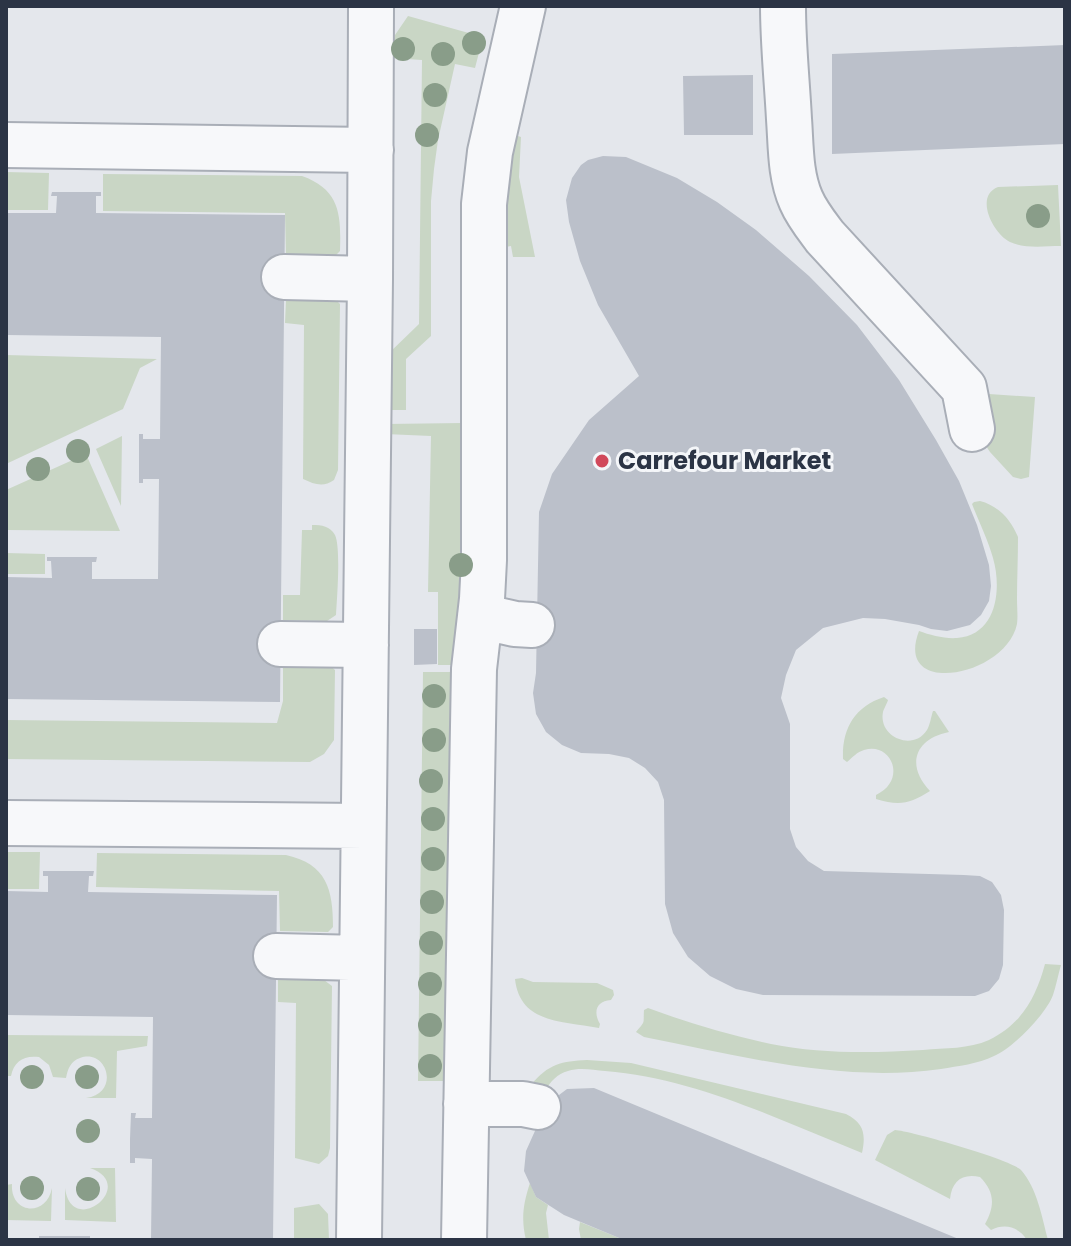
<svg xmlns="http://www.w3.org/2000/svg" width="1071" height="1246" font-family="Poppins,sans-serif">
  <rect width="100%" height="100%" fill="#e4e7ec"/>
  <!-- green -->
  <path fill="#c9d6c5" d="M408 16 483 37 475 68 455 64 438 140 434 169 431 201V336L406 359V410H386V356L419 324 422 60 390 58 395 35Z
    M518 136 521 137 519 177 535 257H513L511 246 504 247 505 160Z
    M6 172 49 173 48 210H6Z
    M103 174 302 176C341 190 341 216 340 251L334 257 286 255 285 213 103 211Z
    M1058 185 1061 246C1044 246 1026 249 1010 242 993 234 974 196 998 187Z
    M286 300H336L340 304 338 470 334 480C323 488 314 484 303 479L304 325 285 323Z
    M6 355 157 359 140 368 123 409 6 464Z
    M989 394 1035 397 1029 477 1021 479 1013 477 990 452 986 446 991 407Z
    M463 423 465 552 455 665H438V592H428L431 436 385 434V424Z
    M122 436 121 506 96 449Z
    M86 454 120 531 6 530V490Z
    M980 501C999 506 1011 520 1018 537 1018 558 1017 579 1017 599 1017 607 1018 617 1017 624 1006 677 893 698 919 631 930 635 945 639 957 638 997 635 1002 589 993 558 988 540 979 522 972 504L974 502Z
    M312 525C322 525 330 526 335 535 341 548 337 598 336 615L327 621 283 620V595H300L302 530H312Z
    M6 553 45 554V574H6Z
    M328 664 335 670 334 740 324 754 310 762 6 759V720L277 723 283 701V666Z
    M423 672H455L448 1078 444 1081H418Z
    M884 697 888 700C888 701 883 711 883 712 878 737 913 752 927 730 930 725 931 717 933 711H935L949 732C914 739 906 766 930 791 910 804 899 806 876 799V795C908 780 891 741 864 750 857 752 853 757 847 762L843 759C842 729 854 707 884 697Z
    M6 852H40L39 889H6Z
    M97 853 286 855C327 864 333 890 333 927L328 932 280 931 279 891 96 887Z
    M1045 964 1061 965C1058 975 1056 986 1053 995 1046 1014 1013 1048 994 1056 978 1064 958 1066 941 1069 841 1083 741 1056 644 1037L636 1032C646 1020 643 1025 644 1010L648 1008C688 1023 729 1035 771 1044 820 1054 873 1053 923 1050 945 1048 969 1049 989 1040 1022 1024 1036 997 1045 964Z
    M278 978 324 980 332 986 330 1148 328 1156 319 1164 295 1158 296 1003 278 1002Z
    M522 978 533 982 597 983 613 990 614 995 611 1000C596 1001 593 1012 600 1024L599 1028C563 1021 520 1024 515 979Z
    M6 1035 148 1036 147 1046 117 1051 116 1098H86C121 1093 107 1048 80 1058 71 1061 68 1068 66 1078L53 1077 49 1065 39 1057C24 1055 14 1061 11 1076H6Z
    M587 1060 631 1063 846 1114C864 1123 866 1134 862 1153 779 1120 695 1078 605 1071 593 1070 580 1067 568 1071 557 1074 551 1081 545 1091L531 1085C548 1064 562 1061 587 1060Z
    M895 1130C911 1131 1012 1160 1021 1170 1037 1188 1042 1217 1048 1240H1027C1019 1227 1005 1223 991 1230L985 1224C995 1206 995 1192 980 1177 962 1173 952 1181 950 1199L875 1160 887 1135Z
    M90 1168H115L116 1222 65 1220V1188C72 1239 139 1185 90 1168Z
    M530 1183 536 1197 548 1205 546 1213 549 1240H526C521 1219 523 1204 530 1183Z
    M12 1184C10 1214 46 1218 52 1188L51 1221 6 1220V1185Z
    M319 1204 328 1214 329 1240H294V1208Z
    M580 1222 624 1240H581L579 1229Z"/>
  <!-- building -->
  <path fill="#bbc0ca" d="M1065 45V144L832 154V54Z
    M753 75V135H684L683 76Z
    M603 156 626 157 677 178 717 202 756 230 809 276 857 325 899 380 936 440 959 481 977 525 989 565 991 586 989 601 981 615 970 625 947 631 931 629 919 625 885 619 863 618 823 628 796 650 786 675 781 698 790 724V829L796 847 808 861 824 871 964 875 980 876 992 882 1001 895 1004 910 1003 965 999 979 989 991 975 996 763 995 736 989 710 976 688 957 673 933 665 904 664 800 658 782 645 768 629 758 609 754 581 753 562 745 546 732 536 714 533 693 536 673 539 512 552 474 589 420 639 376 598 305 580 261 569 222 566 200 572 178 581 165 588 160Z
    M52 192H101V196H96V213L285 215 280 702 6 699V577L52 578 51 561H47V557H97L96 562H92V579H158L159 479H143V483H139V434H143V439H160L161 337 6 335V213H56L57 196H51Z
    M414 629H437V664L414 665Z
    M43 871H94L93 876H89L88 892 277 895 273 1240H151L152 1159 135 1158V1163H130V1139L131 1113H136L135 1118H152L153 1017 6 1015V891L48 892V876H43Z
    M594 1088 961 1240H624L564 1215 536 1197 524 1171 526 1151 547 1104 567 1089Z
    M39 1236H90V1240H39Z"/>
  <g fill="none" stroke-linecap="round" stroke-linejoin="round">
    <defs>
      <path id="minor" d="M783 6C783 44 787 81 789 119 791 146 790 175 801 200 807 214 816 225 825 237L964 388 972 429
        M6 145 371 150
        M284 277 370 279
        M480 616 515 624 532 625
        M280 644 366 645
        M6 823 363 826
        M276 956 361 958
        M466 1104H523L538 1107
        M359 1240 370 279 371 6
        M464 1240 474 669 482 599 484 560V204L490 152 523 6"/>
    </defs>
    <!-- minor casing -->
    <use href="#minor" stroke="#a9aeb7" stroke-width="48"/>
    <!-- minor -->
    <use href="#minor" stroke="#f7f8fa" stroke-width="44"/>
  </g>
  <!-- trees -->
  <g fill="#899d89">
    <circle cx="474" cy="43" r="12"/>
    <circle cx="403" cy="49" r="12"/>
    <circle cx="443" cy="54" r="12"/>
    <circle cx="435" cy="95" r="12"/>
    <circle cx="427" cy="135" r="12"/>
    <circle cx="1038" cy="216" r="12"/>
    <circle cx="78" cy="451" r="12"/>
    <circle cx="38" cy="469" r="12"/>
    <circle cx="461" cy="565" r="12"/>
    <circle cx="434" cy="696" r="12"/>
    <circle cx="434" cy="740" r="12"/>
    <circle cx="431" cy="781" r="12"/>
    <circle cx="433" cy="819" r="12"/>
    <circle cx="433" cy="859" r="12"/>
    <circle cx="432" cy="902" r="12"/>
    <circle cx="431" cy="943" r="12"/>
    <circle cx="430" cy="984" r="12"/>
    <circle cx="430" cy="1025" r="12"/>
    <circle cx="430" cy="1066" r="12"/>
    <circle cx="32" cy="1077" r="12"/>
    <circle cx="87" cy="1077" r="12"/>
    <circle cx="88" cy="1131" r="12"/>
    <circle cx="32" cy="1188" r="12"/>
    <circle cx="88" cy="1189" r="12"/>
  </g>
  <!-- markers -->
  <circle fill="#d1495b" stroke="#f4f6f9" stroke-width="3" cx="602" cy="461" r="8"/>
  <g text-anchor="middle" stroke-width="6" stroke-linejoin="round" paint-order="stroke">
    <!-- poi labels -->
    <g font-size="24" font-weight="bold" fill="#2b3445" stroke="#f4f6f9" text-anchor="start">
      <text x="618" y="469">Carrefour Market</text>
    </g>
  </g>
  <!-- border -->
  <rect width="1071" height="1246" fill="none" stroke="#2b3445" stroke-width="16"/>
</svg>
